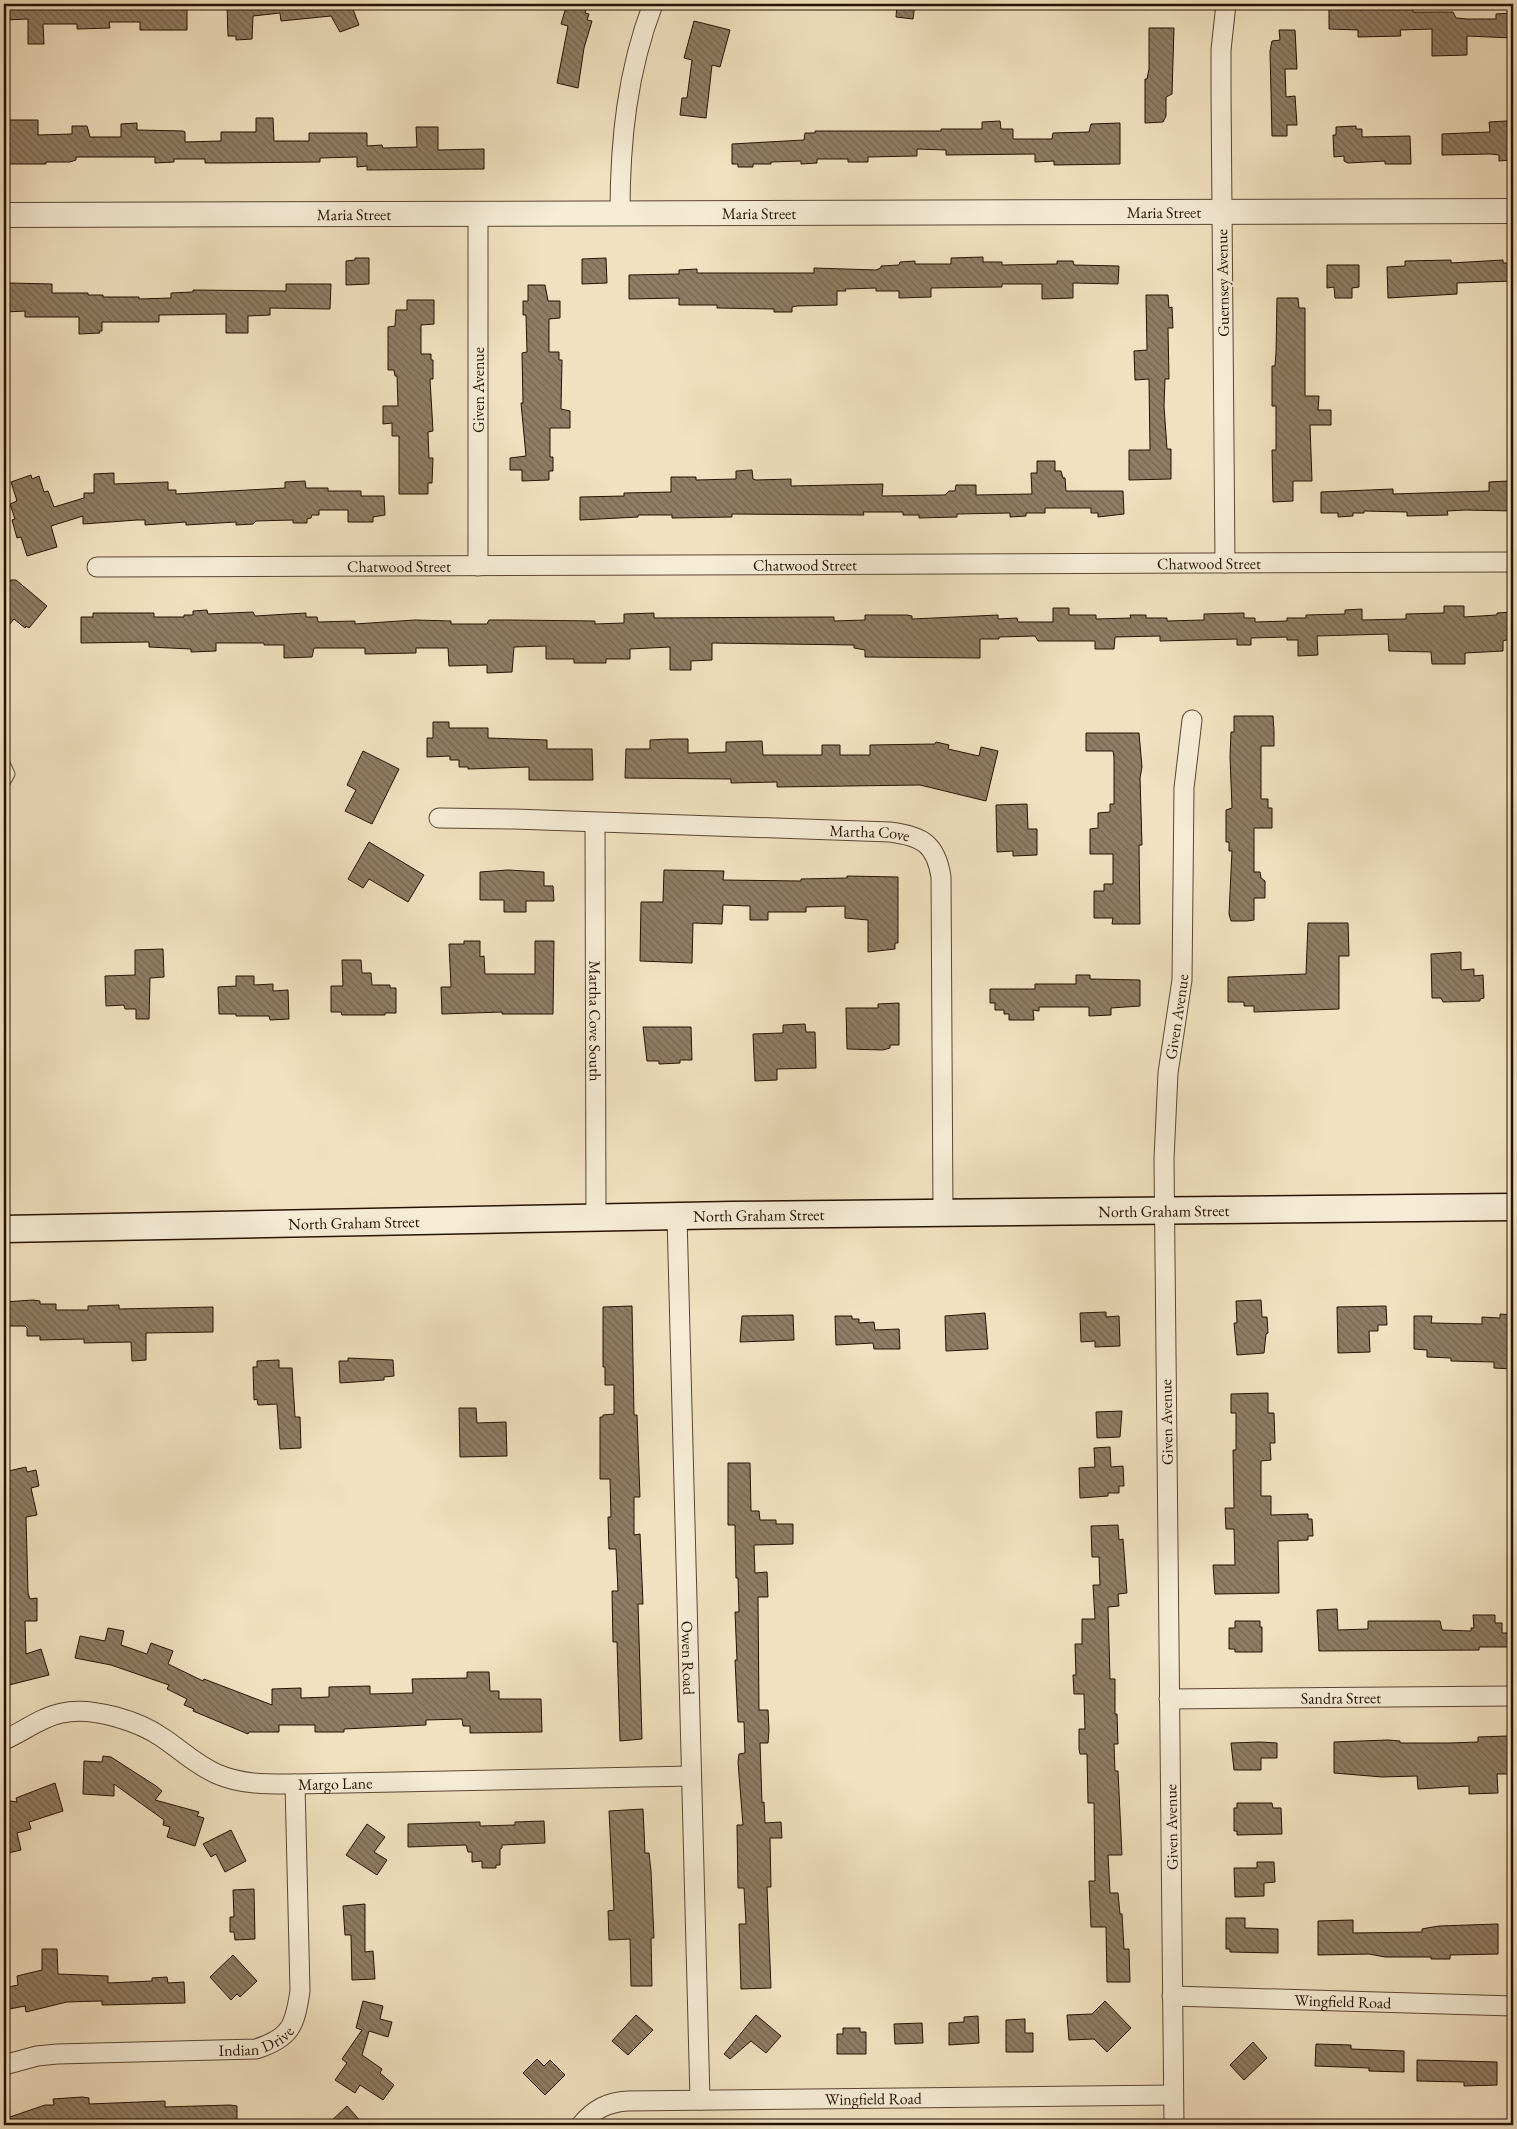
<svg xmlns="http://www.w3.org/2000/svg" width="1517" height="2129" font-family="'EB Garamond',serif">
  <defs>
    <pattern id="building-back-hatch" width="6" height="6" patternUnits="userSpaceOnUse" patternTransform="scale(1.25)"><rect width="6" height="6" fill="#907d65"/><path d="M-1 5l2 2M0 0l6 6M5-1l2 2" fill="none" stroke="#766551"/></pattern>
  </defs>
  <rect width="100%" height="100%" fill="#f1e1c0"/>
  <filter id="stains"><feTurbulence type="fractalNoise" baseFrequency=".004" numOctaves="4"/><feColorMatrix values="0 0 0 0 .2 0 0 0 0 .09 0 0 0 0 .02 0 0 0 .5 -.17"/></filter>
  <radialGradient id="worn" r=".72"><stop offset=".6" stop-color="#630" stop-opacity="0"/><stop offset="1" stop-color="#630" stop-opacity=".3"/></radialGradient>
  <!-- building -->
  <path fill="url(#building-back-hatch)" stroke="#271102" d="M4 4H187V30H140V22H109L110 28 77 29V24H43L44 44H28V19L4 20Z
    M227 4H351L359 25 340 32 331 16 281 21 280 13 253 16 252 39 236 40V36H228Z
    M567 4 587 6 585 13 589 14 587 20 592 21 584 48 578 88 557 83 568 26 561 24Z
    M897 4H915L913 19 896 17Z
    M1406 6V9H1413V12H1453L1456 18 1467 19H1496V14L1513 13V38L1467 36V55L1432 56V29L1400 30 1401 36 1358 37V30L1329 29V9Z
    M694 21 730 30 720 67 712 65 706 118 680 115 682 98H687L692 60 684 58Z
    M1149 28H1174L1172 94 1166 97V116L1163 122 1145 123V79H1147L1149 69Z
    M1279 30H1295L1297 69H1285L1286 97 1295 96 1297 125H1287V136H1272L1270 51 1272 41 1280 40Z
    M256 118H273L274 141H309V133H367V146L382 145 383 148 417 147 416 127H438V150L484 149V169L367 170V166L357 167V157L320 158V162L224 163H205V159H174V162L155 163V157H76V160L70 162H46V164H7V160H4V120H38V135L72 134V126H87L90 137H121V124L137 123V130L183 131 185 132V142L221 141V132H256Z
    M1000 121 1001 129H1013V139H1052L1053 133 1089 132 1091 124 1120 123V164L1054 165V161L1035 162V154L946 155V150L917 149V156L868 157V162H848V159H817V163L801 164V161L771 162V164H753V167H738V164H732V144L804 140 805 133H815V131H941V129H982V122Z
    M1507 121V127H1513V160L1499 161V155L1490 154 1442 155V134L1490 132 1489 122Z
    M1356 126V129H1362V137L1410 136 1411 164H1385V161L1348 163 1344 161V156L1334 157 1333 135H1336V127Z
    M983 257V262H1002V265L1057 264V261H1073L1074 265 1119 266 1118 284 1073 283V298L1042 299V284H1002V287L931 288V297L899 298V291H876V288L845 289 846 291H837V305L797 306 792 307V312H774V309L717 308V305H679V298L629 299V275L679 274V270L697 269V273H814V268L876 270 881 268V266L899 265 900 262 915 261V264H951V258Z
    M355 258H369V284L346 285V261L355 260Z
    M606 258 607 283 582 284V259Z
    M1451 260V263L1503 260V263H1513V281L1457 283V294L1388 298 1387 267 1405 266V261Z
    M1327 265H1359V287L1352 288V298H1335L1334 287 1327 288Z
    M9 283 52 284V293H88V295H103V297H139V299L171 298V293L193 292V290L286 291V284H331L330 309 270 308V315L248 316V333H226V314L159 315V322H102V331H99L100 333 79 334V317H25V311L6 312V286H9Z
    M528 285H545L548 301H560V318L549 319V352H559V360H562L561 409 570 411V428H550V457H553V471H549V480L522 481V470H510V458L526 456 521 403H523L522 353 527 352 526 315H523V301H528Z
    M1146 295H1168L1169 308 1172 307 1173 328H1168L1169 379H1165L1164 406 1167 449H1171V479L1129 480V450H1150L1149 379 1135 380 1134 351 1147 350Z
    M1277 298H1298L1299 308H1305V396H1319L1318 410H1331V425H1310L1312 481H1293V501L1273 502 1272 450H1276V406H1272V366H1275L1276 353Z
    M407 300H434V324L421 325V354H431V360H433V379H430L433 431 428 432 429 458H433L432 483H428V494H399V436H392V423L383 424V406H398L397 376H395L394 370H388V327L395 326 396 310H407Z
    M1037 461H1055V471H1061L1063 478H1065L1066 491H1123L1124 514 1098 517V513H1091V508H1045V513H1026V516L1010 517V513L957 514V517L919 518V515H903V512H863L864 515 732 514V517L672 518V515H638V517L580 520V497L624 496V493L671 492V477H696V480L736 479V471L752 470 753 479 756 480 791 479V486L883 484 882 496 945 495 949 491H955L956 485H976V495L1032 494 1031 473H1037Z
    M114 473V484L168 482V490H176V494L285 488V482L305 481 306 488H328V491H361V496H384L385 515 373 517V522H348V510H319V515H312L311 518 307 519V523H293V520L256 521 253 524 236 525V522L186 525V522L145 525V520H137L83 524V516L51 526 57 547 27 556 21 537 17 538 12 520 15 519 10 504 17 501 11 482 31 475 32 479 39 476 44 492 48 491 54 507 84 498V493H94V474Z
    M1508 481 1509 491H1513V511L1466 510 1447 511 1448 515 1407 516V512L1364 511V513H1353V516L1338 517V513H1321V492L1393 489V494L1489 491V482Z
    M11 580H16L47 606 29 628 26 626 25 628 14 619 4 631V588Z
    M1444 606H1464V617L1497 615V613L1513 612V638L1503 641V651L1465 653V664H1432L1431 652 1389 651 1388 634 1317 636 1318 655 1298 656V640H1287V637L1251 638V645H1237V639L1160 641V636L1115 637 1114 649H1095V641H1038L1035 636 999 637V639H980V658L865 657V650L854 648V645L712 643V660L691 661V670H670V647L630 649V659H606V663H574V659H546V646L514 647 512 672 487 673V665L449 666 448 648H416V653L365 654V648H314L312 657 284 658V645H264V643H216V651L191 652V649L149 647V642L81 643V617H93V613H154V617H184V615H193V611L207 610 208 614 253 612 255 616 306 613V617H317L318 622 355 621V624L415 620 451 621V624H487L489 620H511L595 621V624L624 623V614L654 613V618L826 617H834V621L865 620V615H907L912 616V619L998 615V619L1017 618 1018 622H1053V608H1069V615H1096V619L1131 618 1130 615H1146V618H1167V621L1204 620V614L1244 613V618H1255V622L1287 621V618H1306V615L1345 614V610L1362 609V620L1406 619V614L1444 613Z
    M1234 716H1273L1274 731V746H1261V799H1268V808H1272V828H1254V872H1260L1261 878 1265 881V898H1254V920L1247 921H1231L1229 914 1232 851H1229V842H1226V810L1232 808 1230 757 1231 732H1234Z
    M433 722H449V728H488V738L547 740V749H592L593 780H529V767L468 769V767H459V760H450V756L427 757V738H433Z
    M1086 733H1139L1142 767 1140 778 1142 845H1139L1140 924H1112L1113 918H1094V891H1104V884H1113V854H1090V829L1098 828V813L1110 812V804H1114V757L1113 751H1086Z
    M670 739H688V753L726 752V742L762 741 763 755H822V745H840V755H870V745L935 744 936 742 949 745 948 749 979 756 981 747 998 751 986 801 920 785 777 787V782L731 783V779L625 778 626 749H650V740Z
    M363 751 399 769 372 824 345 811 356 790 347 785Z
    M1027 804 1028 829H1037V855L1013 856V851L997 852 996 805Z
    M369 842 424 875 408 902 369 879 363 888 348 879Z
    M508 870 544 872V886H553L554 901H526V912H504V900H480V872Z
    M664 870 724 871 723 880 801 881V879L847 878V876L898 877V943H895V949L868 952V920L845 918V906L806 907V912H768V920H750V906L723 905 722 924 693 923 692 963 640 961 641 902H663Z
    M1308 923H1348L1349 956H1339V1009L1254 1012V1006H1244V1002H1228V977L1306 974Z
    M464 941H480V957L484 956 485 974H535V941H554L553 1014H502V1012L442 1014 441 987H451L449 944H464Z
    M163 949 164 977 150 978 149 1019H136V1009H125L124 1005 106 1006 105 976 135 975V950Z
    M1461 952V970L1474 969V976L1483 975 1484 998 1480 999V1001L1443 1002 1441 998H1432L1431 954Z
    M342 960H361L362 973H371L372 985H390V988H396V1013H385V1015H342L341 1012H331V986H343Z
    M1076 975H1090V979L1140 980V1006L1111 1008V1015L1089 1016V1007H1039V1011L1033 1010 1034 1020H1009V1014H1004V1010H995V1003H990V989H1035V984H1076Z
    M236 976H254V985L273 984V991L288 990 289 1019 270 1020 269 1016H236V1014H219L218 987 236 986Z
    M899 1003V1045H890V1048L883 1050 847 1049 846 1008H878V1004Z
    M805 1024 806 1032H815L816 1068 777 1069V1080L755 1081 753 1034 783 1033V1025Z
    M643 1027H691L692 1060H680V1063L659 1064V1061H647Z
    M33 1300 40 1301V1304H56V1310H88V1306L119 1305V1309L213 1307V1332L146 1333V1360L132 1361 131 1342 84 1343V1339L40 1340V1336H27V1328L25 1326H4V1302Z
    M1261 1300 1262 1317H1267L1268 1333 1266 1334 1264 1353 1237 1355 1234 1323H1237L1236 1301Z
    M632 1306 634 1415H637L640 1497H634V1535L640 1534 643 1604H638L642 1739 620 1741 617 1642H613L612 1591H618L616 1549H609L608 1517H611L610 1479H600V1417H603V1415L614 1414V1385H605V1367H603V1307Z
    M1386 1306 1387 1325H1378V1331H1369L1370 1352 1338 1353 1337 1307Z
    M1106 1312V1317L1119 1316 1120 1346 1095 1347V1341L1081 1342 1080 1313Z
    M985 1313 988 1349 946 1351 945 1316Z
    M1500 1314 1513 1315V1369L1494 1368V1362L1451 1361V1358L1427 1357V1350L1414 1349V1316H1432L1431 1323 1482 1324V1317L1500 1318Z
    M793 1315 794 1340 740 1342 742 1316Z
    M835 1316H852V1319H859V1323L874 1322 875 1330 899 1329 900 1349H874L873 1343 836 1345Z
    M348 1358 393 1360 394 1376 384 1377V1380L340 1383 339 1361H348Z
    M279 1360V1368H292L295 1417H300L301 1448 280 1449 277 1404 258 1405 257 1399 254 1400 253 1367H257V1361Z
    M1268 1393V1413H1274L1275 1443H1270L1271 1460 1261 1461V1496H1271V1515L1308 1514V1519H1312L1313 1536H1308V1540L1278 1541 1279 1593 1215 1594 1213 1565H1235L1234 1529H1226L1225 1508H1234L1233 1450H1236V1413H1231V1394Z
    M459 1408H476L477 1423 506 1422 507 1456 460 1457Z
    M1122 1411 1120 1437 1097 1438 1096 1412Z
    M1110 1447 1111 1467 1123 1466 1124 1486H1119V1493H1108V1496L1080 1498 1079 1468 1095 1467 1094 1448Z
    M728 1463H750L751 1511H759L760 1520H776V1524H793V1544L754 1545 755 1573 767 1572 768 1597H758L759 1710H768L769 1730 768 1743H760L762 1803 764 1802 765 1823 781 1822 782 1838H770L771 1887H767L771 1988 741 1989 739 1924H746L744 1888H738L737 1825H743L738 1762 739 1754 745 1753 744 1722H738L735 1660H737L735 1612H739L738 1578H736L735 1525H728Z
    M26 1467 27 1472 36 1470 39 1486 31 1488 37 1515 26 1517 28 1593 30 1599 37 1598V1621H25L26 1654 41 1649 49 1675 9 1685 4 1666V1527H8L4 1506V1472Z
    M1118 1525 1119 1540 1123 1539 1127 1593 1118 1594 1119 1606 1108 1607 1110 1679H1115V1714H1117L1118 1744H1114L1115 1771H1118L1122 1855H1108L1110 1893H1118L1120 1914H1122L1124 1949H1129L1130 1982H1107L1106 1927H1091L1089 1881H1095L1094 1803H1088L1087 1754H1080L1079 1749V1729H1085L1084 1694H1074L1073 1675H1076L1075 1644H1082V1619H1095L1093 1585H1100L1099 1557H1092L1091 1526Z
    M1337 1609 1338 1630 1368 1629V1621H1440L1442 1630 1471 1631V1628H1474L1473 1615H1495V1623H1502V1633H1510V1647H1479V1650L1319 1651 1317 1610Z
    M1235 1621H1260V1627H1262V1652H1235V1649H1229V1628H1235Z
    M108 1628 124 1631 121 1645 147 1654 151 1643 173 1651 168 1664 203 1681 204 1679 272 1705V1689L301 1688V1698L329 1697V1687L370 1686V1694L413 1693 412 1679 467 1678V1672H489L490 1691H499V1699H541L542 1732 470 1733V1726H463L462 1719 426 1720V1725L344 1729V1732H315V1725H279V1732H249L248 1734 193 1711 194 1709 184 1705 187 1699 167 1689 169 1685 111 1665 75 1658 80 1636 105 1641Z
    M1508 1736 1511 1774H1497L1498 1793 1469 1794V1786L1418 1789 1417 1776 1382 1777 1334 1773V1742L1388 1740 1400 1741V1743H1450L1478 1742V1737Z
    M1260 1742 1277 1743V1758H1261V1770H1234L1231 1743Z
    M103 1756 111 1757 156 1786 162 1791 155 1800 199 1812 197 1816 204 1818 195 1846 167 1837 170 1827 163 1825 164 1820 114 1784V1796L83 1794 84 1761 102 1762Z
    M55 1783 63 1811 29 1822 31 1829 17 1833 21 1850 4 1854V1800L17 1802 16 1798Z
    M1237 1803H1272L1273 1808H1281L1282 1834 1237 1835V1831H1234V1808H1237Z
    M643 1809 645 1853H649L651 1871 654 1938H651L652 1986H631L630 1939 609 1940 608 1911 614 1910 609 1811Z
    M544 1821 545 1843 502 1845V1848L500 1849V1865H496V1868H482V1861L472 1862V1852H468L466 1845 408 1847V1824L480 1822V1826L515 1825V1822Z
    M367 1824 385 1837 374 1852 387 1860 377 1875 346 1855Z
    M231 1830 246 1861 225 1872 216 1854 211 1857 203 1844Z
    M1257 1862H1274L1275 1882 1264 1883V1896L1235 1897 1234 1868H1257Z
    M254 1889 255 1939 235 1940 234 1932H230V1917H234L233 1890Z
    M365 1904V1952L373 1951 375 1979 352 1980 351 1935H345L343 1906Z
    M1226 1918H1245V1928L1278 1929V1953L1230 1952V1949H1226Z
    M1353 1920V1933L1422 1932V1929L1427 1928 1439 1926 1498 1924V1954L1450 1955V1959H1431V1957H1385L1369 1954 1318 1955V1921Z
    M42 1949H57L58 1974 108 1976V1983L152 1981V1978L167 1977 168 1983 184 1982 185 2003 102 2005V2001L67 2002 26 2012 25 2006 4 2010V1988L18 1985 17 1976 42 1970Z
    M233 1955 257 1981 240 1997 237 1994 231 2000 210 1977Z
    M363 2001 383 2006 380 2019 392 2022 388 2037 369 2031 362 2055 382 2069 380 2073 394 2085 383 2100 360 2085 355 2093 335 2080 347 2063 342 2059 362 2030 356 2028Z
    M1105 2001 1131 2028 1107 2052 1094 2039 1069 2040 1067 2015 1092 2014Z
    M636 2015 653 2030 628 2055 612 2041Z
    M756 2015 781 2036 766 2053 751 2041 730 2059 724 2054Z
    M978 2016 979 2043 949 2045V2023L964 2022V2017Z
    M1025 2019V2033H1033V2052H1006V2020Z
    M922 2023 923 2043 895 2044 894 2024Z
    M843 2028H860V2032H866V2054H837V2034H843Z
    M1253 2042 1267 2058 1244 2080 1230 2065Z
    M1316 2044 1351 2045V2049L1404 2051V2072L1369 2071V2068L1315 2066Z
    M537 2059 544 2066 550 2060 565 2075 545 2095 523 2073Z
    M1417 2060 1497 2062V2085L1464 2086V2082L1417 2081Z
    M82 2097 89 2098V2104L165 2101V2107L230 2105 237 2106V2125H105L104 2119 41 2122 43 2125H4V2119L45 2105H54L53 2099Z
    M347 2106 364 2125H327Z"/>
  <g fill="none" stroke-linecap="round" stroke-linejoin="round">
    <defs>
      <path id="service" d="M4 761 10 774 4 785"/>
      <g id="minor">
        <path d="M478 213V566"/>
        <path d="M620 213C620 141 627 72 653 4"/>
        <path d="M1225 563 1221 91V50L1226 4"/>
        <path id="s1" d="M97 567 1513 562"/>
        <path id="s2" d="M439 818 514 819 890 832C922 836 936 844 941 877L943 1212"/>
        <path id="s3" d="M595 823 596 1217"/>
        <path id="s4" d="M677 1216 700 2100"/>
        <path id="s5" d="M1169 1699 1513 1696"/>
        <path id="s6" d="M4 1740C23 1732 41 1717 62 1713 91 1706 139 1721 163 1738 181 1750 196 1765 217 1774 242 1785 269 1784 295 1784L691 1776"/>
        <path id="s7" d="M1172 1996 1513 2006"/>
        <path id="s8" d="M4 2065 37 2056 57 2054 256 2049C291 2038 295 2025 300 1991L295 1784"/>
        <path id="s9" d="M581 2125C594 2109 608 2102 628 2101L1173 2095"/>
        <path id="s10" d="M1174 2125 1164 1159 1168 1073 1182 980 1184 788 1192 720"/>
      </g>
      <g id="tertiary">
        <path id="s11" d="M4 215 1513 211"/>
      </g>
      <g id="secondary">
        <path id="s12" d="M4 1229 733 1215 1513 1207"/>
      </g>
    </defs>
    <!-- service casing -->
    <use href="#service" stroke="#5a4532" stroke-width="11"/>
    <!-- minor casing -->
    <use href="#minor" stroke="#5a4532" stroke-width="21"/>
    <!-- tertiary casing -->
    <use href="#tertiary" stroke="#5a4532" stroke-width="26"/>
    <!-- secondary casing -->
    <use href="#secondary" stroke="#271102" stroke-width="29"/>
    <!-- service -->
    <use href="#service" stroke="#f6ecd6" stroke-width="9"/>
    <!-- minor -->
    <use href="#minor" stroke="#f6ecd6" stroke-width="19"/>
    <!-- tertiary -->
    <use href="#tertiary" stroke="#f6ecd6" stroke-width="24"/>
    <!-- secondary -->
    <use href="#secondary" stroke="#f6ecd6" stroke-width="26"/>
  </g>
  <g text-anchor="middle" stroke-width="4" stroke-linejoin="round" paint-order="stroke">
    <!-- street labels -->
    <g font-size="16" fill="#271102" stroke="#f6ecd6">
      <text dy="6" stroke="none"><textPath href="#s11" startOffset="1160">Maria Street</textPath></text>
      <text dy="6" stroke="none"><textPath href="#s11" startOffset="755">Maria Street</textPath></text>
      <text dy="6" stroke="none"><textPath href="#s11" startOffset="350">Maria Street</textPath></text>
      <text transform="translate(1222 283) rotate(-91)" y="6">Guernsey Avenue</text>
      <text transform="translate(478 390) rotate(-90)" y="6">Given Avenue</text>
      <text dy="6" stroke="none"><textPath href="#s1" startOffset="1112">Chatwood Street</textPath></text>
      <text dy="6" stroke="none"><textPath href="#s1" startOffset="708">Chatwood Street</textPath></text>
      <text dy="6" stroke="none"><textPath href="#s1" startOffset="302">Chatwood Street</textPath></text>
      <text dy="6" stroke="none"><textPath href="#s2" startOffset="431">Martha Cove</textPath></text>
      <text dy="6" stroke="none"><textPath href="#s10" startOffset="1109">Given Avenue</textPath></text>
      <text dy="6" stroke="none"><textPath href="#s3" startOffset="198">Martha Cove South</textPath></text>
      <text dy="6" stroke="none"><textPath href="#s12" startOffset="1160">North Graham Street</textPath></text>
      <text dy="6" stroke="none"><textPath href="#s12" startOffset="755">North Graham Street</textPath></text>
      <text dy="6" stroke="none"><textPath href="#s12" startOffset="350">North Graham Street</textPath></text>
      <text transform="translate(1166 1422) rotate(-91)" y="6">Given Avenue</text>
      <text dy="6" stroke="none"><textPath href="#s4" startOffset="442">Owen Road</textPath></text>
      <text dy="6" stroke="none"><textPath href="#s5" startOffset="172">Sandra Street</textPath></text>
      <text dy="6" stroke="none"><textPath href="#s6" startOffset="355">Margo Lane</textPath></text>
      <text transform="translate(1171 1827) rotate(-91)" y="6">Given Avenue</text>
      <text dy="6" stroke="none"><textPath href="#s7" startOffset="171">Wingfield Road</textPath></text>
      <text dy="6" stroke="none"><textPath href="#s8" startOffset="255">Indian Drive</textPath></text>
      <text dy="6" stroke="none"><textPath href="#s9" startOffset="300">Wingfield Road</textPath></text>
    </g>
  </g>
  <!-- margin -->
  <rect width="1517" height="2129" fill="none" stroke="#f1e1c0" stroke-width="20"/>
  <rect x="5" y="5" width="1507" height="2119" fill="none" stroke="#271102" stroke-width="2.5"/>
  <rect x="10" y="10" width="1497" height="2109" fill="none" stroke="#271102"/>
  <rect width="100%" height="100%" filter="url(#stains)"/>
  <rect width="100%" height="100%" fill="url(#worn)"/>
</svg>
